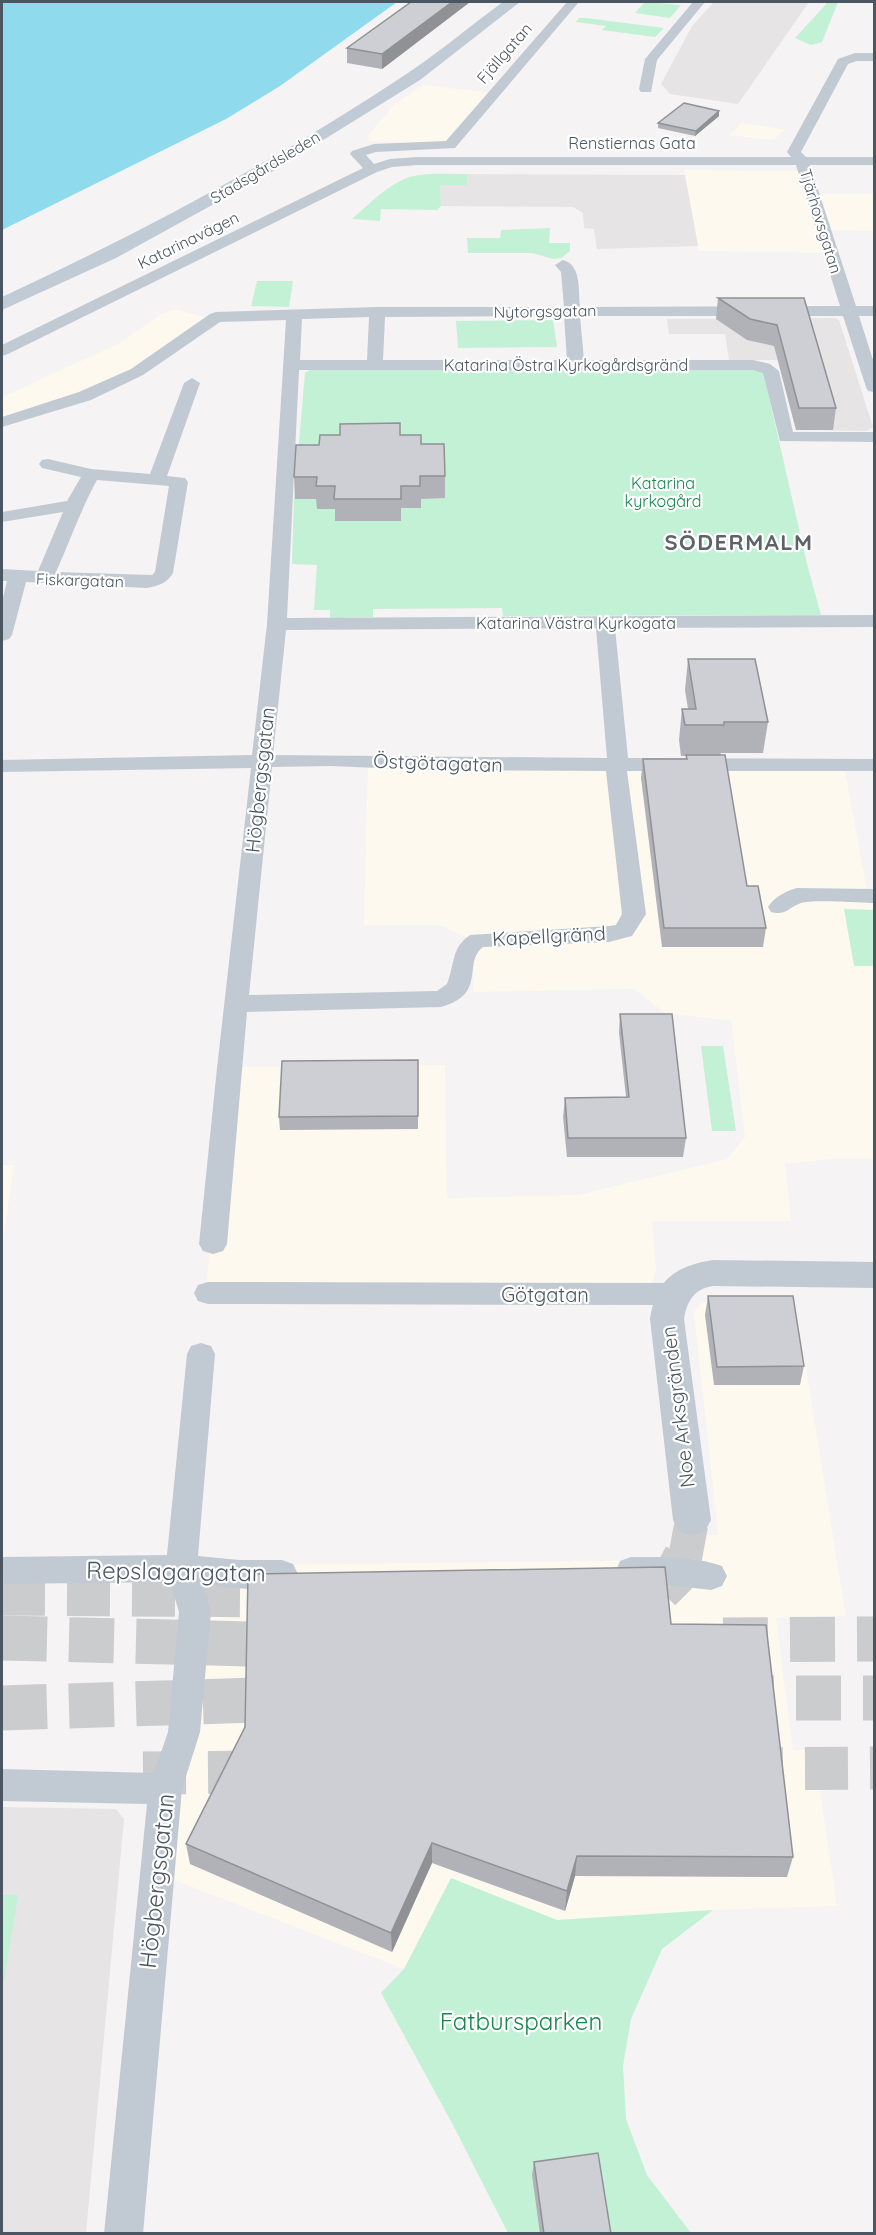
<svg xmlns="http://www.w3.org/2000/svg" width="876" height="2235" font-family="Quicksand,sans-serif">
  <rect width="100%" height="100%" fill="#f5f3f3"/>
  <!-- commercial -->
  <path fill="#fdf9ef" d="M423 85 493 93 445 145 369 141 368 135 395 104Z
    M741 123 784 129 785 130 775 139 769 140 729 135Z
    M684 170 806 171 814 194H874V231L825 230 831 253 699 251Z
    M174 309 218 321 85 397 2 423V397L120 343 160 315Z
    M368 762 844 766 868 896 874 897V1159H831L785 1164 791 1221H652L656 1270 648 1297 205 1295 231 1067 445 1065 447 1198 578 1195 727 1159 745 1137 731 1021 665 1013 634 989 473 992 474 941 439 925H364Z
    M2 1165H14L2 1247Z
    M795 1301 846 1616 776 1618 793 1750H814L837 1906 713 1910 557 1920 451 1879 404 1969 156 1873 192 1614 178 1566 676 1560 683 1529 702 1535H718L694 1312 702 1302Z"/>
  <!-- education -->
  <path fill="#e6e4e5" d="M714 2H809L738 104 670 94 661 84 692 26Z
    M467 174 685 175 698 246 597 249 594 229 584 228 583 213 573 207 441 206 440 185H467Z
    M835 318 839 320 873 427 867 431 796 430 778 360H729L725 334H669L667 319Z
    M2 1807 116 1809 124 1819 86 2233 2 2234Z"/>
  <!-- green -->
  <path fill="#c3f1d5" d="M645 2 681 5 670 18 635 13Z
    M828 2H838L822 42 811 45 795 38Z
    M579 18H586L664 28 655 37 602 30 606 26 576 22Z
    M467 174V185H440L441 206 437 210 381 209 380 221 352 219C372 202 392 179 419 175 434 173 451 174 467 174Z
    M550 228 549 243H570V251L561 258 553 259 532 253H468L467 238H500L501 230Z
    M257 281H293L289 307 251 306Z
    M553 320 557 347 458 348 456 321Z
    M756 369 763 371 807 564 821 615 503 616 502 608 373 609V617L330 618V610H314L317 565 292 564 294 499 305 373 310 370 372 369Z
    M844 909 874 910V966H854Z
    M701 1046H723L736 1131H712Z
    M451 1878 557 1920 713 1910 662 1949 631 2019 623 2066 626 2119 647 2175 691 2233H508L453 2125 381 1993 404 1969Z
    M2 1895H18L2 1993Z"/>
  <!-- water -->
  <path fill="#90daee" d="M2 2H397L280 86 226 119 2 230Z"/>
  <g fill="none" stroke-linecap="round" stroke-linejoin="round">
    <!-- tertiary-tunnel-far1 -->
    <path stroke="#caccce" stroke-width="34" stroke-dasharray="34 17" stroke-linecap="butt" d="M685 1558 692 1520"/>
    <!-- tertiary-tunnel -->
    <path stroke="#caccce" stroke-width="43" stroke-dasharray="43 22" stroke-linecap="butt" d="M660 1590 676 1574 685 1556
      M2 1594 291 1596
      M740 1769 874 1768
      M143 1773 265 1772"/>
    <!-- trunk-tunnel -->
    <path stroke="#caccce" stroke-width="45" stroke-dasharray="45 22" stroke-linecap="butt" d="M2 1638 291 1645
      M723 1640 874 1639
      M729 1698H874
      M2 1708 291 1699"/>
    <!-- minor -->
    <path fill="#c1cad2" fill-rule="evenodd" d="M567 2H579L455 148 376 152 366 155 374 164 390 159 417 157H791L787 152 838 59 855 53H874V61H857L848 64 801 152 806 157H874V165H810L856 306H874V316H859L874 363V392L868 391 866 387 843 316H580L584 360H753L770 364 779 371 793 432H874V442L780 441 763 373 753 370H299L287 618 874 615V627L615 628 628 758 874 759V771H627L646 914 632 936 609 942 483 947C462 963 488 994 441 1007L247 1012 227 1244 223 1251 213 1254 203 1251 199 1244 217 1068 251 768 2 772V760L252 755 267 624 286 320 220 322 143 375 91 400 2 427V417L79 392 131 369 210 314 216 312 377 307H564L561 272 555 265 563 260C582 265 578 291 580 307L840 306 796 165H417L392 167 377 172 8 354 2 356V345L363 168 350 154 352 151 374 144 446 141ZM564 316 567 360H383L385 317ZM369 317 367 360H300L302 319ZM596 628 607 758 273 755 286 630ZM331 766 424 770 606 771 622 914 616 925 609 926 470 935C451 948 455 964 447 984L437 991 249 995 272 767Z
      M693 2H705L657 60 651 92H641L639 89 645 59Z
      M192 378 200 383 167 476 185 478 188 482 173 573C166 584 160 585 147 588L26 582 12 635 9 639 2 641V602L7 581H2V569L38 571 63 512 2 522V512L67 501 81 477 42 468 39 464 42 460 48 459 91 469 150 474 184 383ZM97 480 169 486 155 572 152 575 56 572C70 541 81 509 97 480Z
      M797 888 874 889V903C859 903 813 899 801 903 789 907 786 916 771 912L768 907C774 897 786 891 797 888Z
      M208 1282 672 1283 682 1286 686 1294 682 1302 672 1305 208 1304 198 1301 194 1293 198 1285Z
      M201 1343 211 1346 215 1354 198 1556 239 1560H282L293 1564 298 1574 293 1584C265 1594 230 1587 202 1584L211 1612 200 1732 182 1789 143 2234H104L147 1804 2 1801V1769L154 1773 168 1732 179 1612 170 1582 2 1584V1557L167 1555 187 1354 191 1346Z
      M631 1557C661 1557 694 1556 722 1566L727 1576 722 1586 711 1590 668 1585H631L620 1581 616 1571 620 1561Z"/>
    <!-- tertiary -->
    <path fill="#c1cad2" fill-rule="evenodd" d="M713 1260 874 1262V1288L713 1286C694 1289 687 1301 684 1319L711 1520 705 1531 692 1536 679 1531 673 1520 650 1319C656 1280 675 1266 713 1260Z"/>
    <!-- secondary -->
    <path fill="#c1cbd6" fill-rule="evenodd" d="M503 2H520L420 80 270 173 116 258 2 310V297C142 232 279 159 408 73 441 51 471 25 503 2Z"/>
  </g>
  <!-- wall -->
  <path fill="#b0b2b7" d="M411 2H470L382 69 347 63V48Z
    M719 111V116L695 136 658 128V123Z
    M718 298H804L836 408 833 430H796L774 346 747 340 716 319Z
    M401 435 421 444 445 476V498L421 499V508H401V521H335V509H317L316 499H295L294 477 319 445Z
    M688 659 768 722 763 753H721L720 755 747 886 766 928 763 947H662L641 778 643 759H686V756H681L679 740 682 709H688L685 690Z
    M620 1014 686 1138 683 1157H567L563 1117 565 1098 626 1097 619 1033Z
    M418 1060V1129L280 1130 279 1117Z
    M708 1296 804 1366 800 1385H714L705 1315Z
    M671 1624 793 1857 787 1877 575 1876 565 1911 432 1863 392 1952 190 1864 186 1844Z
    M534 2162 611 2234H540L532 2175Z"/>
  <!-- shaded-wall -->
  <path fill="#909195" d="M452 2H470L382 69V54Z
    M719 111V116L695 136 696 131Z
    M432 1843V1863L392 1952 391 1933Z
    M577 1856 575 1876 565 1911 567 1891Z"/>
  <!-- building -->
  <path fill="#cdcfd5" stroke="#909195" stroke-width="1.5" d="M411 2H452L382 54 347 48Z
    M684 103 719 111 696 131 658 123Z
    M718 298H804L836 408H799L777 325 750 319Z
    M400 423V435H421V444H444L445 476H420V486H401V499H334L335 486H316L317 477H294L296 445H319L320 435H340V424Z
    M688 659H755L768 722H724V725H685L682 709H696Z
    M686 755H725L747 886H758L766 928H664L643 759H687Z
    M620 1014H672L686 1138H568L565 1098 629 1097Z
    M418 1060V1116L279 1117 282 1061Z
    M708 1296H793L804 1366 717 1367Z
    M665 1567 671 1624 766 1625 793 1857 577 1856 567 1891 432 1843 391 1933 186 1844 245 1727 248 1574Z
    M598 2153 611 2234H544L534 2162Z"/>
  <g text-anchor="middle" stroke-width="4.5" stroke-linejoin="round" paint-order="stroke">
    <!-- far-street labels -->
    <g font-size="16" fill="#4a5661" stroke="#fff">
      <text transform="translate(504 53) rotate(-49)" y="6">Fjällgatan</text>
      <text x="632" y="149">Renstiernas Gata</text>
      <text transform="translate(265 167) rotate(-31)" y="6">Stadsgårdsleden</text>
      <text transform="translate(821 221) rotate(73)" y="6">Tjärhovsgatan</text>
      <text transform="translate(188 240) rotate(-26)" y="6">Katarinavägen</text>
      <text transform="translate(545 311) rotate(-1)" y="6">Nytorgsgatan</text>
      <text x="566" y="371">Katarina Östra Kyrkogårdsgränd</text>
      <text transform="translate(80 580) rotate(2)" y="6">Fiskargatan</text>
      <text x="576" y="629">Katarina Västra Kyrkogata</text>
    </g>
    <!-- far-park labels -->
    <g font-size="16" fill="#17864f" stroke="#fff">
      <text x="663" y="489">Katarina<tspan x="663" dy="18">kyrkogård</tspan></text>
    </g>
    <!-- street labels -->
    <g font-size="20" fill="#4a5661" stroke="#fff">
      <text transform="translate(438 763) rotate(2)" y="7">Östgötagatan</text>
      <text transform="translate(260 780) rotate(-84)" y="7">Högbergsgatan</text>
      <text transform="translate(549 936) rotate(-3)" y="7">Kapellgränd</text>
      <text x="545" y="1302">Götgatan</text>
      <text transform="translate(678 1407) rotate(-97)" y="7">Noe Arksgränden</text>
    </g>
    <!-- far-district labels -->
    <g font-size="22" font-weight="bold" letter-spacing="1.5" fill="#5f6368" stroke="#fff">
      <text x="739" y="550">SÖDERMALM</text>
    </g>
    <!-- near-street labels -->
    <g font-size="24" fill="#4a5661" stroke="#fff">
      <text transform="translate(176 1572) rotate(1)" y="8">Repslagargatan</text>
      <text transform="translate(157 1881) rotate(-84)" y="8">Högbergsgatan</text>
    </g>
    <!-- near-park labels -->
    <g font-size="24" fill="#17864f" stroke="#fff">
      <text x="521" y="2030">Fatbursparken</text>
    </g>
  </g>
  <!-- border -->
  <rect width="876" height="2235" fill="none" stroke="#4a5661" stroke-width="6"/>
</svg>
